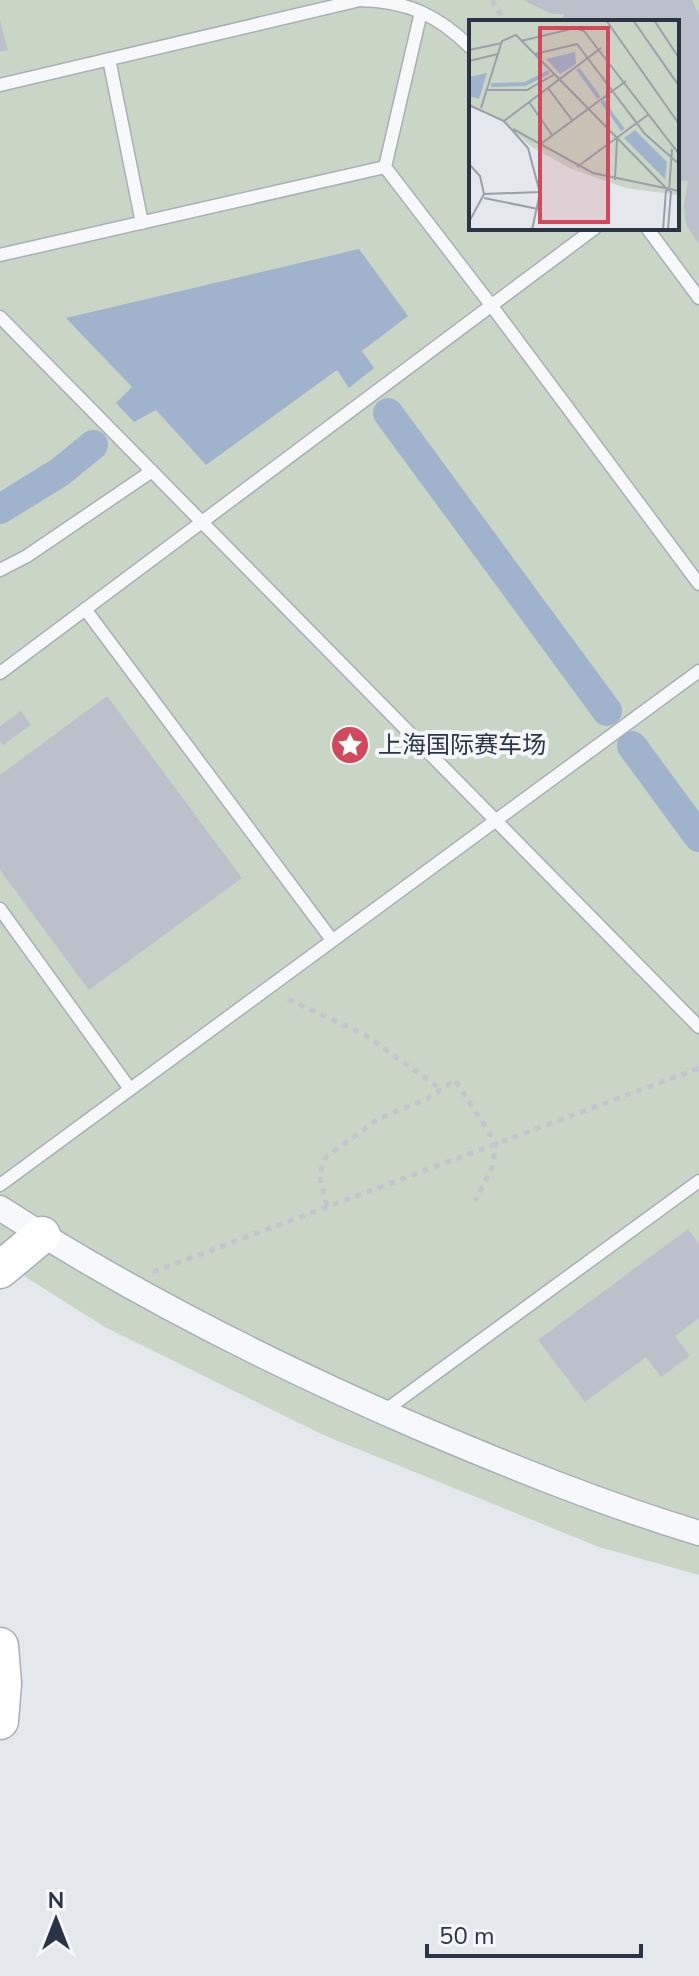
<svg xmlns="http://www.w3.org/2000/svg" width="699" height="1976" font-family="'Nunito Sans','Noto Sans SC',sans-serif">
  <rect width="100%" height="100%" fill="#e4e7ec"/>
  <!-- green -->
  <path fill="#c9d6c5" fill-rule="evenodd" d="M0 0H699V1575L599 1547 321 1434 105 1327 0 1261ZM471 22H677V228H471Z"/>
  <!-- water -->
  <path fill="#9fb4cc" d="M359 249 408 316 362 351 374 368 349 388 337 370 206 465 156 410 134 422 116 403 132 387 66 318Z"/>
  <g fill="none" stroke-linecap="round" stroke-linejoin="round">
    <!-- canal -->
    <path stroke="#9fb4cc" stroke-width="30" d="M388 413 607 711
      M0 509 60 472 93 445
      M632 746 699 837"/>
  </g>
  <!-- building -->
  <path fill="#bbc0ca" d="M523 0H692L699 15V244L686 225 684 206 688 181 677 180V22H562L564 14H552Z
    M0 20 8 50 0 52Z
    M107 696 242 878 89 990 0 870V775Z
    M21 711 31 725 3 745 0 741V726Z
    M688 1229 699 1244V1318L675 1336 690 1356 661 1377 646 1357 585 1402 538 1340Z"/>
  <g fill="none" stroke-linecap="round" stroke-linejoin="round">
    <defs>
      <path id="lane" d="M109 59 142 223
        M0 85 360 0C407 1 438 15 471 48
        M385 167 421 12
        M647 228 699 298
        M0 255 385 167 491 305 699 584
        M0 317 699 1027
        M0 570 27 556 152 471
        M85 609 332 940
        M0 673 595 228
        M0 909 130 1089
        M0 1185 699 671
        M383 1412 699 1181"/>
      <path id="street" d="M0 1208C133 1294 274 1365 420 1428 512 1467 603 1504 699 1533"/>
      <path id="secondary" d="M0 1270 42 1235
        M0 1646 3 1683 0 1721"/>
    </defs>
    <!-- lane casing -->
    <use href="#lane" stroke="#a9aeb7" stroke-width="15"/>
    <!-- street casing -->
    <use href="#street" stroke="#a9aeb7" stroke-width="27"/>
    <!-- secondary casing -->
    <use href="#secondary" stroke="#a9aeb7" stroke-width="39"/>
    <!-- path -->
    <path stroke="#c2c5cb" stroke-width="5" stroke-dasharray="6 6" stroke-linecap="butt" d="M492 0 505 22
      M288 999 365 1035 441 1089
      M327 1206 319 1175 326 1157 378 1119 427 1099 455 1080 496 1143 492 1168 475 1201
      M153 1272 699 1068"/>
    <!-- lane -->
    <use href="#lane" stroke="#f7f8fa" stroke-width="12"/>
    <!-- street -->
    <use href="#street" stroke="#f7f8fa" stroke-width="24"/>
    <!-- secondary -->
    <use href="#secondary" stroke="#fff" stroke-width="36"/>
  </g>
  <!-- icons -->
  <defs>
    <symbol id="sight-disc" viewBox="-11 -11 22 22"><circle r="9.5" fill="#d1495b" stroke="#f4f6f9"/><path d="M0-6L1.8-2.2L6-1.7L2.9 1.2L3.7 5.4L0 3.3L-3.7 5.4L-2.9 1.2L-6-1.7L-1.8-2.2Z" fill="#fff"/></symbol>
  </defs>
  <g fill-rule="evenodd">
    <use href="#sight-disc" x="328" y="723" width="44" height="44"/>
  </g>
  <g text-anchor="middle" stroke-width="8" stroke-linejoin="round" paint-order="stroke">
    <!-- poi labels -->
    <g font-size="24" fill="#2b3445" stroke="#f4f6f9" text-anchor="start">
      <text x="378" y="753">上海国际赛车场</text>
    </g>
  </g>
  <!-- overview -->
  <g transform="translate(469 20)">
    <rect width="210" height="210" fill="#e4e7ec"/>
    <path d="M0 0H210V175L157 168 102 149 63 127 28 98 0 87Z" fill="#c9d6c5"/>
    <path d="M106 32 107 44 91 54 77 39ZM18 53 10 79 0 76V57ZM166 110 198 142 196 159 155 118Z" fill="#9fb4cc"/>
    <path fill="none" stroke="#9fb4cc" stroke-width="4" d="M109 49 130 78M22 65 56 64 80 52M133 81 154 110"/>
    <path fill="none" stroke="#9a9fa9" stroke-width="2" d="M137 0 210 104M164 0 210 66M185 0 210 38M52 21 106 8 115 11 210 134M0 30 33 23M66 34 108 24 176 114 210 144M0 41 29 34M79 68 103 100M17 70H58L86 54M60 82 83 115M0 85 35 101 59 128 71 173 63 210M12 88 33 21 47 15 200 171M35 101 132 28M44 109 124 153 210 171M69 126 157 61M0 144 11 156 15 174 0 202M108 147 180 94M146 160 148 119M200 171 203 129M15 174 71 172M15 178 69 189M194 210 197 170M199 210 202 171"/>
    <path fill="#d1495b" fill-opacity="0.15" stroke="#d1495b" stroke-width="4" d="M71 8H139V202H71Z"/>
    <rect width="210" height="210" fill="none" stroke="#2b3445" stroke-width="4"/>
  </g>
  <!-- north arrow -->
  <g transform="translate(56 1920)" stroke="#f4f6f9" stroke-width="6" paint-order="stroke">
  <path d="M0-6L14 30L0 20L-14 30Z" fill="#2b3445"/>
  <text y="-12" font-size="22" font-weight="bold" text-anchor="middle" fill="#2b3445">N</text>
  </g>
  <!-- scale -->
  <path d="M427 1944v12h214v-12" fill="none" stroke="#2b3445" stroke-width="4"/>
  <text x="439" y="1944" font-size="24" fill="#2b3445" stroke="#f4f6f9" stroke-width="6" paint-order="stroke">50 m</text>
</svg>
